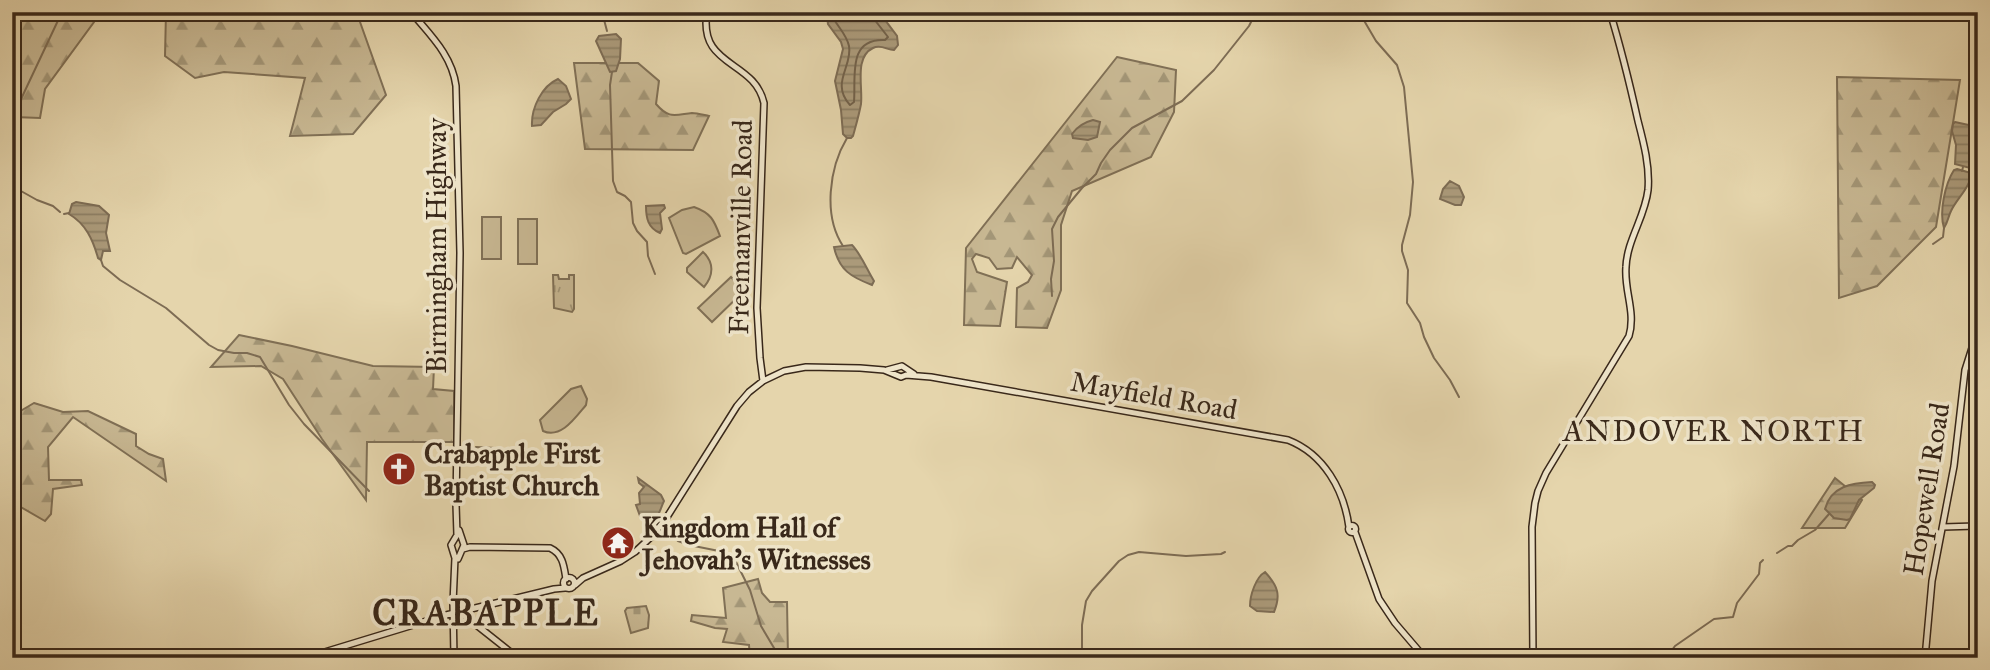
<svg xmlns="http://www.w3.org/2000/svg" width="1990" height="670" font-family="'IM FELL Great Primer',serif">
  <defs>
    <pattern id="grass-tufts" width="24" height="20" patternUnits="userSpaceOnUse" patternTransform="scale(1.75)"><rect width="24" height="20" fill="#c8b893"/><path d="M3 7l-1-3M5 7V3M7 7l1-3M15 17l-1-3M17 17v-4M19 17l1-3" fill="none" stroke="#a39677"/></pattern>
    <pattern id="forest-firs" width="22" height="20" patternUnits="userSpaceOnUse" patternTransform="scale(1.75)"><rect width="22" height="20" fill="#c8b893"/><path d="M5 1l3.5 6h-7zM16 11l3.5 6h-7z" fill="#a39677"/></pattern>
    <pattern id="cemetery-stones" width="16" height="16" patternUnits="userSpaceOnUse" patternTransform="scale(1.75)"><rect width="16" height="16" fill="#c8b893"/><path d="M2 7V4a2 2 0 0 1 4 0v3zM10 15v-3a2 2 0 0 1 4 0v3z" fill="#a39677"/></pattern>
    <pattern id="park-dots" width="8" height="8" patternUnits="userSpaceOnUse" patternTransform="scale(1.75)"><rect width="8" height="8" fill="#c8b893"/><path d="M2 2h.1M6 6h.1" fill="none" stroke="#a39677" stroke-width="1.8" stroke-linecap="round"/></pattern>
    <pattern id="water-rules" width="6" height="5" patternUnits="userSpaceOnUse" patternTransform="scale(1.75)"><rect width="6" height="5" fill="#ab9a7a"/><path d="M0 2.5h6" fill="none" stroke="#8c7e63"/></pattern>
  </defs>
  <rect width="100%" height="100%" fill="#e5d5ac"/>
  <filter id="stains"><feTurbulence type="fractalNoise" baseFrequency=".00286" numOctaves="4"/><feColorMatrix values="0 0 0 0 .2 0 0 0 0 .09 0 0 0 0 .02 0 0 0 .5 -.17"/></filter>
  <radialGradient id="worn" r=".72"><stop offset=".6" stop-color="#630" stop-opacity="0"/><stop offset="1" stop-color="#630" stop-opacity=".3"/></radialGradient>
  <!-- grass -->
  <path fill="url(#grass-tufts)" stroke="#807056" stroke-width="2" d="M553 275H558L559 279H569V275H574V309L572 312 554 308Z"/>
  <!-- forest -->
  <path fill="url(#forest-firs)" stroke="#807056" stroke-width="2" d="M12 12H91L94 22 45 89 40 118 14 117 17 73Z
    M166 12H352L360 22 386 95 353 134 290 136 305 78 224 72 195 78 165 56Z
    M1117 57 1176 70 1174 112 1151 157 1072 191 1061 225V290L1047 328 1016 327 1017 288 1028 282 1032 275 1017 257 1012 268 997 269 989 258 976 254 972 259 977 272 1007 282 1000 326 964 325 966 248Z
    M574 63H638L659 81 656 104C669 119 674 115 692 113 697 113 704 115 709 116L693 150 585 149Z
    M1837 77 1960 80 1936 227 1877 286 1839 298Z
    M239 335 292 346 373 366 434 367 433 389 454 391V442H367L366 500 322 439 283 379 261 366 211 367Z
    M34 403 63 412 88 411 136 434V446L149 454 163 459 166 481 73 417 48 447 49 480H81L82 485 53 489 51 514 45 521 12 502V416Z
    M1835 478 1862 500 1845 528H1802Z
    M758 579 762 593 770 602H787L788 658H750L749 645 723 642 727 629 715 628 691 621 692 615 726 618 723 588Z"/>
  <!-- cemetery -->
  <path fill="url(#cemetery-stones)" stroke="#807056" stroke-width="2" d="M646 606 649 615 648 628 631 633 625 611 627 608Z"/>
  <!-- park -->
  <path fill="url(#park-dots)" stroke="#807056" stroke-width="2" d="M476 447 495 448C497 455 504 458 506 464H472L471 457Z"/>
  <!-- pitch -->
  <path fill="#c8b893" stroke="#807056" stroke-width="2" d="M694 207C711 213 714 220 720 236L686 254 683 253 669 218 682 210Z
    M482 217H501V259H482Z
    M518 219H537V264H518Z
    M703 252C714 262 714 275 704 287L687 272V268Z
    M731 277 744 291 712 322 698 308Z
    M581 386 587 399 586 405C575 418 561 439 543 431L540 420 571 389Z"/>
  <!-- water -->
  <path fill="url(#water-rules)" stroke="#7d6c54" stroke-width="2" d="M867 12 882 16 897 36 898 45 894 50C887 50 881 44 873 48 854 57 863 87 861 104 859 115 856 125 853 136L851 138H847L843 134 841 110 835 81 843 49 841 42 828 24 827 17C838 10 855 12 867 12Z
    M616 34 621 39 620 59 616 71 610 72 596 41 599 36Z
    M558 79 566 86 571 99 566 104 553 112 541 125 532 126C531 108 542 86 558 79Z
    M1093 120 1100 122 1097 137 1088 140 1073 138 1072 134C1077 127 1085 122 1093 120Z
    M1955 122 1978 127V162L1970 168 1955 164 1956 145 1952 131 1953 124Z
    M1957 169 1971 173C1971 187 1957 198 1951 211 1948 217 1948 222 1944 228 1939 212 1945 184 1954 170Z
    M1450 181 1459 186 1464 197 1461 205H1455L1440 199 1443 189Z
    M76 202 99 206 109 215 106 233 110 251H103L101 260 98 258C93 240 86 224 69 214L72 204Z
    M664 205 665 208 660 213 662 229 660 233C648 228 646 218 646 206Z
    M852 245C861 254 867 270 874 281L872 285C851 277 839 270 834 247Z
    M638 478 661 495 664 501C660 509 659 520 648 523L640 516 636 505 640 504 639 493 644 487 639 483Z
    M1872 482 1875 485 1874 488 1859 500 1850 519 1847 520 1834 518 1825 509C1831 486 1852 483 1872 482Z
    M1265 572C1278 586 1281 595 1274 612L1257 611 1250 606C1250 595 1256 577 1265 572Z"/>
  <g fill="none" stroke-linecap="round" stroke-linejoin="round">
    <!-- shore -->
    <path stroke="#72614a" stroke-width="2" d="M836 12 835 21C840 29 847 36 849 46 853 66 830 83 850 105L854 102C856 77 847 38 885 40L888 37 874 19 873 12"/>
    <!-- stream -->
    <path stroke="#7d6c54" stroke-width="2" d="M602 12 607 31
      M1359 12 1376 41 1397 65 1404 87 1413 182 1410 215 1402 245V251L1408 270 1407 303 1420 323 1424 337 1434 358 1450 380 1459 397
      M612 72 610 85 613 181 617 192 625 196 631 202 633 223 637 231 647 242 648 256 655 274
      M1969 124 1978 103
      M12 161 16 120 22 97 62 12
      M1962 171 1963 167
      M12 186 37 200 53 206 60 212
      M64 214 69 213
      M1933 244 1943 237 1944 228
      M843 246C823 216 829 168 847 138
      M101 260 103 266 120 280 166 308 209 345 218 350 234 353H247L260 357 289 405 304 424 369 491
      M1052 296 1051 279 1054 261 1052 229 1058 217 1082 188 1096 174 1101 163 1110 150 1132 128 1182 101 1214 70 1249 26 1256 12
      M656 519 678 541 689 545 724 552 735 560 750 590 761 626 780 658
      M1777 553 1788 546H1792L1798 540 1815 530 1829 514
      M1082 658V625L1086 601 1092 591 1119 561 1128 555 1139 552 1186 556 1221 554 1225 552
      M1666 658 1675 646 1714 619 1733 617 1737 603 1759 574 1760 563 1763 560"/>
    <defs>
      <path id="secondary" d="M411 12C430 35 452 55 456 86L460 253 456 504 457 535 451 545 455 558 453 603 454 658
        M707 12C698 68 754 59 764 103L757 308 760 358 763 381
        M887 370 902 366 914 374
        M1348.5 529a3.5 3.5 0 1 1 7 0a3.5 3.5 0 1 1-7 0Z
        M1943 527 1976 526
        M1355 532 1379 599 1395 623 1425 658
        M463 549 470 547 550 548C563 554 564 566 566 579
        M458 559 464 545 459 530
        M563.5 583a5.5 5.5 0 1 1 11 0a5.5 5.5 0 1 1-11 0Z
        M575 585 583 578 621 561 635 552 652 536 667 517 737 406 749 392 763 381 784 371 806 367 860 368 884 370 901 377 906 375 931 377 1288 440C1324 454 1344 490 1349 527
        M460 612 518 658
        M279 658H286
        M305 658 446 615 554 589 565 588
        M1533 658 1532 527 1535 503 1538 491 1546 473 1629 336C1636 312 1624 291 1626 267 1627 240 1645 217 1648 190 1650 167 1644 144 1638 121 1630 85 1621 48 1610 12
        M1925 658 1932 581 1954 466 1965 370 1978 329"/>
      <path id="primary" d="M1975 658 1978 653"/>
    </defs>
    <!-- secondary casing -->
    <use href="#secondary" stroke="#39281a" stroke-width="8"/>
    <!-- primary casing -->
    <use href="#primary" stroke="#39281a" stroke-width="9"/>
    <!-- secondary -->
    <use href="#secondary" stroke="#eee4c9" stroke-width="5"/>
    <!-- primary -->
    <use href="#primary" stroke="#e5d5ac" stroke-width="6"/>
  </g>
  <!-- icons -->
  <defs>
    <symbol id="church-disc" viewBox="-11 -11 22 22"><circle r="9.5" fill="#8f2418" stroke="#eee4c9"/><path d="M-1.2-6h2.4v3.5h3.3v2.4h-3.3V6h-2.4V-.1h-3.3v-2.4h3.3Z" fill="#fff"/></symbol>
    <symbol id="temple-disc" viewBox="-11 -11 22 22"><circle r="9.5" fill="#8f2418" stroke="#eee4c9"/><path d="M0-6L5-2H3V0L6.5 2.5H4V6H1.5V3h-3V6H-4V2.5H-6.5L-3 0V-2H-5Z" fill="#fff"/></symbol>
  </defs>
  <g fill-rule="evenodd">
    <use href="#church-disc" x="380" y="450" width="38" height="38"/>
    <use href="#temple-disc" x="599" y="524" width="38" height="38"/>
  </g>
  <g text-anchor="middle" stroke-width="7" stroke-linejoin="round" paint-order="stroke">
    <!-- street labels -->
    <g font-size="28" fill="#39281a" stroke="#eee4c9">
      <text transform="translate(740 227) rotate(-89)" y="10">Freemanville Road</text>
      <text transform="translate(436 246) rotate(-90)" y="10">Birmingham Highway</text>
      <text transform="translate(1154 395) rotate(10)" y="10">Mayfield Road</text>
      <text transform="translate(1926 489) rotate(-81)" y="10">Hopewell Road</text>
    </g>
    <!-- poi labels -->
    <g font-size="28" font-weight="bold" fill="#39281a" stroke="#eee4c9" text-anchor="start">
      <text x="424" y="463">Crabapple First<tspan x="424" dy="32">Baptist Church</tspan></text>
      <text x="642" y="537">Kingdom Hall of<tspan x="642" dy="32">Jehovah’s Witnesses</tspan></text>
    </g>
    <!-- neighbourhood labels -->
    <g font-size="30" letter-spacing="2" fill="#39281a" stroke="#eee4c9">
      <text x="1714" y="441">ANDOVER NORTH</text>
    </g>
    <!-- district labels -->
    <g font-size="35" font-weight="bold" letter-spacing="2" fill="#39281a" stroke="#eee4c9">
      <text x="486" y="625">CRABAPPLE</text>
    </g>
  </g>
  <!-- margin -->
  <rect width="1990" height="670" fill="none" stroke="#e5d5ac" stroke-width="42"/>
  <rect x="14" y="14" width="1962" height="642" fill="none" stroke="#39281a" stroke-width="3.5"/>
  <rect x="21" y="21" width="1948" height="628" fill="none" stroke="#39281a" stroke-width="2"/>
  <rect width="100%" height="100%" filter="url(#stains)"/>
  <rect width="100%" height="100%" fill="url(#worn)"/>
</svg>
